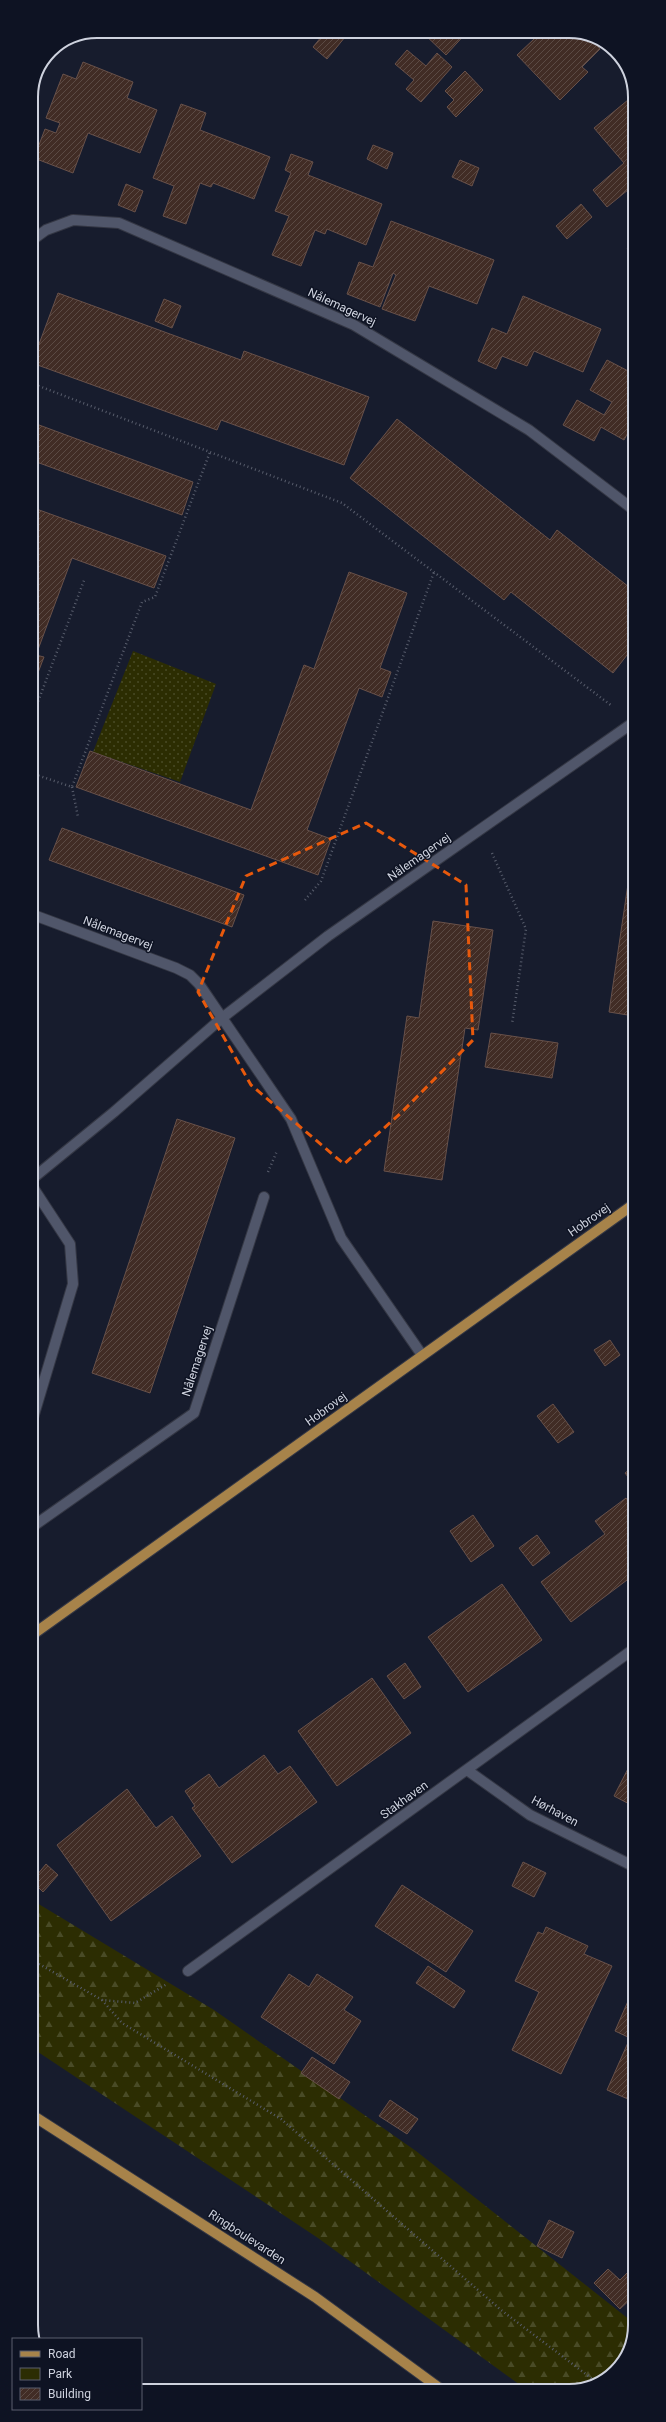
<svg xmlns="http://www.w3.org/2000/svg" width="666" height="2422" font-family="Roboto,sans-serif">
  <defs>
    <pattern id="green-dots" width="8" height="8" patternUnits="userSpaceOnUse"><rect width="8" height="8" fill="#2c2d02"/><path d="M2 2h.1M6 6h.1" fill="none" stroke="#494b26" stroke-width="1.8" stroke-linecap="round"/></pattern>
    <pattern id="forest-firs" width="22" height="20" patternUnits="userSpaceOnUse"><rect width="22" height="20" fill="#2c2d02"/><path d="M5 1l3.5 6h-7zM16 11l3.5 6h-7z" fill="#494b26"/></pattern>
    <pattern id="building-hatch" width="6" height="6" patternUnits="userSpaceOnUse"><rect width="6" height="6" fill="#412c25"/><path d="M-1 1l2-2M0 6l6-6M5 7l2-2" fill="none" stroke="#5b4a44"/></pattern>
  </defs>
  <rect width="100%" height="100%" fill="#171c2d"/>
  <!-- green -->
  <path fill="url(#green-dots)" d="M133 651 216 684 180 782 93 752Z"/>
  <!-- forest -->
  <path fill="url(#forest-firs)" d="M32 1900 214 2010 416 2151 635 2324 621 2365 582 2390H527L318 2238 32 2048Z"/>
  <!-- building -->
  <path fill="url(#building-hatch)" stroke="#68514a" d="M326 31H350L327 59 313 47Z
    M421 31H468L446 55Z
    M526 31 577 32 588 36 600 49 582 67 588 72 560 100 517 55 534 39Z
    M407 50 426 66 437 53 452 67 421 102 406 89 414 80 395 64Z
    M83 62 133 82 127 98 157 110 140 153 88 133 73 173 34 158 45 129 56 133 60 123 46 118 63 74 76 79Z
    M465 71 483 90 456 117 447 107 454 100 445 91Z
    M634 95V167L630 170 634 174V185L607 207 593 190 624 163 594 128Z
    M181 104 206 113 200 130 270 157 254 199 213 183 211 187 200 183 186 224 163 216 174 186 153 178Z
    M373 145 393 153 387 169 367 159Z
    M291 154 313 162 308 175 382 204 366 245 327 229 325 234 315 230 301 266 272 255 289 216 275 211 291 173 285 170Z
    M460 160 479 168 472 186 452 177Z
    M126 184 143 191 135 212 118 205Z
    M581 204 592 217 567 239 556 226Z
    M391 221 494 260 477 304 429 286 415 321 382 309 396 275 393 273 380 307 347 294 359 262 373 267Z
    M634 243V258L627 248Z
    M58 293 241 360 244 351 369 397 344 465 221 420 217 430 32 363Z
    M523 296 601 329 583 372 534 351 527 366 502 356 496 369 478 361 492 328 507 334Z
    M164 299 181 306 172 328 155 321Z
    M607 360 634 374V426L632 425 624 440 601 427 594 441 563 425 577 400 604 415 612 402 590 390Z
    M397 419 550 540 557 530 634 591V646L613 673 511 592 504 600 350 478Z
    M31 422 193 482 182 515 31 460Z
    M31 507 166 556 154 588 72 558 36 655 44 657 31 691Z
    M349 572 407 593 380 668 391 672 382 697 359 688 307 830 331 839 318 875 76 787 90 751 251 810 304 665 314 669Z
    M62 828 244 895 232 927 49 860Z
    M632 857H634V1016L609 1012Z
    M433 921 493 930 478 1030 465 1028 442 1180 384 1171 407 1016 419 1018Z
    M491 1033 558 1043 552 1078 485 1067Z
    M177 1119 235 1138 150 1393 92 1373Z
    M610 1340 620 1355 605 1366 594 1350Z
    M553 1404 574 1432 558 1443 537 1416Z
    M634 1466 635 1486 625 1473Z
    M626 1498 635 1510V1550L628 1555 635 1564V1574L571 1622 541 1582 605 1534 595 1521Z
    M473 1515 494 1546 471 1562 450 1531Z
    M537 1535 550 1553 533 1566 519 1548Z
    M502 1584 542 1640 468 1692 428 1637Z
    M405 1663 421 1687 404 1699 387 1676Z
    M372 1678 411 1733 337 1786 298 1731Z
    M264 1755 278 1774 290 1766 317 1802 232 1863 192 1808 195 1806 185 1791 209 1774 219 1788Z
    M635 1755V1807L614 1796Z
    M127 1789 156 1828 172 1816 201 1856 111 1921 57 1845Z
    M523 1862 546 1873 534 1897 512 1886Z
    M46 1864 58 1875 43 1892 32 1881Z
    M402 1885 473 1931 446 1972 375 1926Z
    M546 1927 588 1946 584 1954 612 1966 561 2074 512 2050 539 1992 515 1981 538 1932 543 1934Z
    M428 1966 465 1991 454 2008 416 1983Z
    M289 1974 309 1987 317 1974 353 1997 344 2010 361 2021 334 2064 261 2017Z
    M635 1985V2102L607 2090 630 2038 615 2031Z
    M312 2057 350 2082 339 2099 301 2073Z
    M390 2100 418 2119 407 2134 379 2116Z
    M549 2220 574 2232 562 2258 537 2246Z
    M632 2268 635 2271V2295L620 2309 594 2283 608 2269 620 2280Z"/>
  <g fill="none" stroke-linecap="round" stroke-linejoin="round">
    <defs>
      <path id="minor" d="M31 241 46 230 73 220 119 223 354 325 529 430 634 510
        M31 914 176 968 190 975 199 984 291 1119 341 1238 422 1355
        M32 1179 114 1112 222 1018 328 936 634 722
        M32 1186 70 1244 73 1284 32 1421
        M32 1527 194 1413 264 1197
        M467 1770 530 1815 635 1867
        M188 1971 635 1648"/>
      <path id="major" d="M32 1635 634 1204
        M32 2115 315 2297 442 2390"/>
    </defs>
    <!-- minor casing -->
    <use href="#minor" stroke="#343744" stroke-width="12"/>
    <!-- major casing -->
    <use href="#major" stroke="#343744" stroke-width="12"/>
    <!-- path -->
    <path stroke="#585d6c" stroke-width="2.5" stroke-dasharray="1 3" stroke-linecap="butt" d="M31 383 342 503 612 706
      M31 720 85 578
      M31 773 72 787 142 602 155 597 210 452
      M72 787 78 817
      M492 853 526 929 512 1024
      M305 900 321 881 434 572
      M268 1172 277 1151
      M32 1960 102 2000 135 2003 167 1984
      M102 2000 122 2023 281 2119 501 2310 595 2381"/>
    <!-- minor -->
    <use href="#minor" stroke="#50566a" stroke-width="10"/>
    <!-- major -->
    <use href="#major" stroke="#a7834a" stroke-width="10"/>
  </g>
  <!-- marked area -->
  <path fill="none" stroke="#e8590c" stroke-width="3" stroke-dasharray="8 5" stroke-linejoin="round" d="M366 823 466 885 473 1040 402 1112 344 1164 251 1085 198 992 246 876Z"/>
  <g text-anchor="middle" stroke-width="3" stroke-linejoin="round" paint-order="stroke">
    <!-- street labels -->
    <g font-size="12" fill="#ced2de" stroke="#0e1323">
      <text transform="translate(342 307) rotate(25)" y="4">Nålemagervej</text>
      <text transform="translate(419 857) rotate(-35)" y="4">Nålemagervej</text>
      <text transform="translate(118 933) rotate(21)" y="4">Nålemagervej</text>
      <text transform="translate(589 1220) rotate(-35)" y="4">Hobrovej</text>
      <text transform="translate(197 1361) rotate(-72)" y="4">Nålemagervej</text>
      <text transform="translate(326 1409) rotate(-36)" y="4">Hobrovej</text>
      <text transform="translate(404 1800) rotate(-36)" y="4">Stakhaven</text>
      <text transform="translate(555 1811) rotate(28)" y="4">Hørhaven</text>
      <text transform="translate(247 2237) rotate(33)" y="4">Ringboulevarden</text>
    </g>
  </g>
  <!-- crop -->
  <path d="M0 0H666V2422H0ZM97 38H569A59 59 0 0 1 628 97V2325A59 59 0 0 1 569 2384H97A59 59 0 0 1 38 2325V97A59 59 0 0 1 97 38Z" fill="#0e1323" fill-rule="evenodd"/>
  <path fill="none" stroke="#ced2de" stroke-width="2" d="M97 38H569A59 59 0 0 1 628 97V2325A59 59 0 0 1 569 2384H97A59 59 0 0 1 38 2325V97A59 59 0 0 1 97 38Z"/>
  <!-- legend -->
  <rect x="12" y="2338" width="130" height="72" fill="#0e1323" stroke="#5b5f6e"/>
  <rect x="20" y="2351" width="20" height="6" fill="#a7834a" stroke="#5b5f6e"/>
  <text x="48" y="2358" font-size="12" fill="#ced2de">Road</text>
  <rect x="20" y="2368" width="20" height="12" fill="#2c2d02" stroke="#5b5f6e"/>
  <text x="48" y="2378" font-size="12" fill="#ced2de">Park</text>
  <rect x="20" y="2388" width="20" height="12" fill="url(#building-hatch)" stroke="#5b5f6e"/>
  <text x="48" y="2398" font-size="12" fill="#ced2de">Building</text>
</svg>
